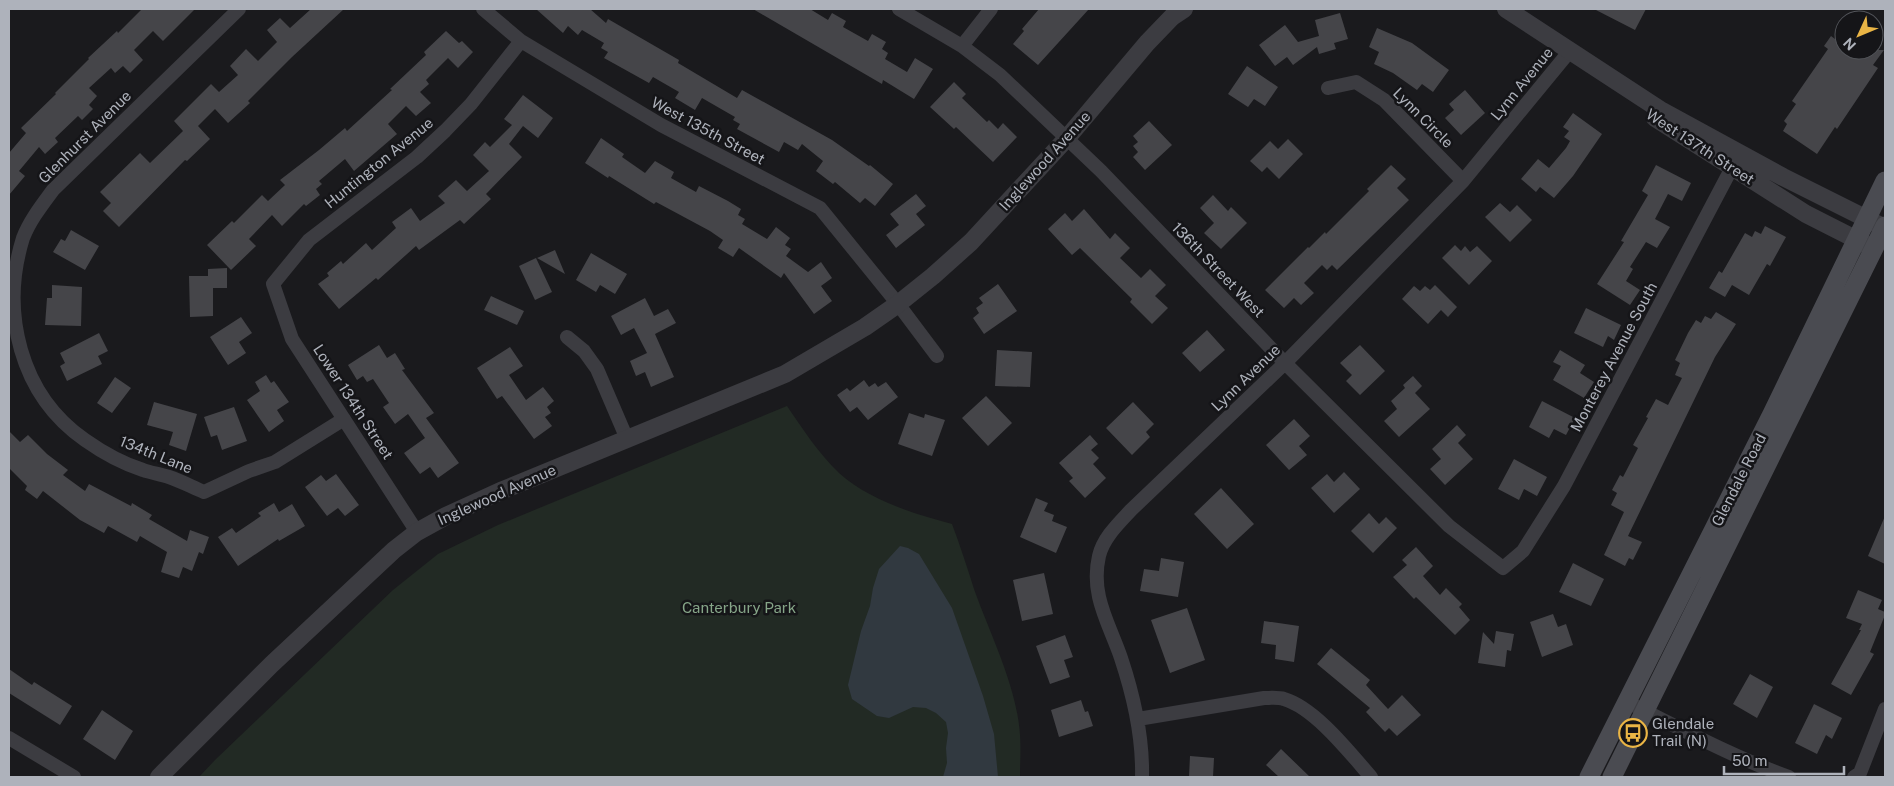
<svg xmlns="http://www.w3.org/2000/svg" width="1894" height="786" font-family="'Public Sans',sans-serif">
  <rect width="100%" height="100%" fill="#1a1a1d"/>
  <!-- green -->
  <path fill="#222a24" d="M787 406C802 428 819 454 839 473 869 500 914 514 952 524 960 545 967 567 974 589 990 634 1017 687 1020 735 1021 749 1020 763 1020 777H199L215 760 393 590 438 554 498 525Z"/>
  <!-- water -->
  <path fill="#313940" d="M900 546 908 548 919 554 952 608 983 696 994 734 998 777H943L947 763 946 748 948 733 946 722 936 713 926 708 913 707 889 718 877 716 852 699 848 685 861 631 870 606 873 588 879 569Z"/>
  <!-- building -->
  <path fill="#454549" d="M142 9H195L163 41 153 31 134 50 143 60 130 73 123 66 115 73 111 68 89 88 97 96 89 105 93 109 82 120 78 116 55 138 58 142 45 154 39 147 19 171 25 176 9 195V153L26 133 21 128 56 94 55 93 89 59 88 58 117 31 118 33Z
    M311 9H344L292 57 248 101 250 103 228 123 215 109 198 126 210 139 187 161 185 160 119 227 103 211 111 203 100 192 140 153 150 163 183 131 174 121 211 84 219 92 238 75 230 66 246 49 258 61 277 42 267 30 280 18 290 28Z
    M536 9H590L606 23 608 19 679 60 678 63 737 98 742 90 832 140 869 166 870 165 893 184 875 206 865 198 860 203 835 182 833 184 816 171 823 161 802 144 798 150 784 142 779 152 737 129 740 124 733 120 735 117 702 98 695 110 675 98 679 92 653 77 649 83 604 58 608 52 601 48 604 43 582 30 578 35 568 26 563 33Z
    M753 9H810L828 20 832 13 846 21 843 27 868 41 872 34 886 42 882 49 888 53 885 59 907 72 915 58 933 69 914 99 883 80 882 84Z
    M1039 9H1089L1038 65 1013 44 1024 31 1022 29Z
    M1594 9H1646L1635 30Z
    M1340 13 1348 39 1334 43 1336 49 1319 54 1317 47 1293 65 1287 57 1275 66 1259 45 1285 25 1298 42 1319 36 1315 20Z
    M1844 25V50H1884L1873 65 1878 68 1837 129 1835 127 1817 154 1783 131 1787 124 1784 121 1796 104 1792 101 1828 49 1824 46 1831 36 1835 39Z
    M1377 28 1412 43 1449 70 1433 92 1422 84 1417 90 1393 73 1374 64 1379 52 1369 47Z
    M446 31 459 43 462 41 473 52 458 68 448 58 426 80 429 84 420 92 431 103 416 116 406 106 388 124 397 134 354 171 345 159 319 181 322 184 316 189 320 195 306 206 304 204 282 226 272 215 249 239 256 246 231 270 207 245 232 221 234 223 262 195 268 201 285 185 280 180 319 150 345 128 347 131 392 90 390 89 426 55 424 52Z
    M1247 66 1278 87 1265 106 1254 99 1248 107 1228 94Z
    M954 82 966 94 962 98 987 122 989 120 998 129 1003 123 1017 137 993 162 956 127 954 129 930 107Z
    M1465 90 1485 113 1461 135 1445 118 1454 110 1449 104Z
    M523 95 553 118 538 138 523 126 509 144 522 157 486 194 491 199 464 224 460 220 419 250 416 246 378 280 376 278 339 309 318 284 329 276 327 273 341 261 343 264 366 243 372 250 396 228 392 222 411 208 420 221 445 203 438 196 456 180 467 191 489 171 473 155 485 142 490 147 512 125 504 119Z
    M1573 113 1602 134 1573 176 1554 198 1540 187 1536 192 1521 179 1538 159 1549 168 1566 148 1570 141 1564 137 1569 131 1563 127Z
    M1149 121 1172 145 1145 170 1133 157 1138 152 1133 146 1138 142 1133 136Z
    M601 138 624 154 622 157 645 173 655 161 674 172 671 178 696 192 699 186 728 201 741 209 738 215 745 219 742 224 767 239 776 227 790 238 785 245 791 249 786 256 808 272 821 262 832 278 821 286 832 301 814 314 784 273 781 278 739 248 733 257 718 248 723 240 710 231 656 202 654 204 609 176 608 178 585 163Z
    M1288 139 1303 154 1279 179 1267 167 1262 172 1250 161 1270 141 1278 149Z
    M1391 165 1406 179 1397 188 1409 200 1337 270 1332 265 1327 270 1322 265 1304 283 1314 293 1301 305 1294 298 1284 308 1265 290 1308 247 1309 248 1325 232 1326 234 1369 191 1367 189Z
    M1656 165 1691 183 1682 201 1668 194 1655 219 1670 227 1657 248 1646 242 1630 267 1633 269 1626 281 1640 290 1630 305 1597 284 1624 242 1621 241 1648 195 1642 191Z
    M916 194 926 206 916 214 925 225 896 248 886 235 899 225 890 214Z
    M1213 195 1228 211 1231 207 1247 223 1221 249 1204 233 1214 223 1200 208Z
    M1500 203 1510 212 1517 205 1532 220 1510 242 1485 217Z
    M1084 209 1110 239 1115 233 1130 248 1120 258 1141 278 1150 269 1166 285 1155 296 1168 308 1152 324 1130 302 1132 299 1080 248 1072 255 1048 229 1065 213 1072 221Z
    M1765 226 1786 237 1770 266 1767 264 1749 295 1732 285 1725 297 1709 288 1719 271 1722 273 1745 233 1752 237 1755 231 1761 234Z
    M71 230 99 246 85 270 53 252 61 239 65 241Z
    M1455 245 1461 251 1465 246 1470 252 1477 246 1492 261 1469 285 1442 258Z
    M555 250 565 274 537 258Z
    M591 253 627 274 615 294 600 285 596 292 576 280Z
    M536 258 552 292 535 300 519 266Z
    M227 268V288H213V316L190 317 189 276H208V269Z
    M998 284 1017 311 984 334 973 318 979 313 976 308 983 303 979 298Z
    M52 285 82 287 81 326 45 325 47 298H52Z
    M1435 285 1457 307 1448 317 1441 310 1428 324 1402 299 1414 286 1420 291 1425 286 1430 290Z
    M491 296 524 311 517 325 484 310Z
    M645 298 654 316 668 309 676 323 655 334 674 377 651 387 645 372 636 376 630 361 647 353 634 328 621 335 611 316Z
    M1586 308 1621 325 1614 340 1608 336 1603 347 1574 333Z
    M1716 312 1736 324 1715 357 1628 536 1642 542 1633 560 1629 558 1625 566 1604 555 1624 512 1611 505 1617 493 1612 490 1620 475 1623 477 1638 448 1633 445 1648 418 1646 417 1656 399 1668 405 1682 378 1675 375 1680 363 1675 360 1688 333 1696 320 1701 323 1705 316 1711 319Z
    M241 317 252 333 239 342 246 353 228 365 210 337Z
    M1207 330 1225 350 1200 372 1182 353Z
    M99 333 108 351 98 356 102 364 67 381 60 366 65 363 60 353Z
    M379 345 387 358 395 353 405 369 402 370 434 413 426 418 459 463 438 478 430 467 420 474 404 453 425 438 408 414 395 424 383 407 389 403 373 379 367 382 363 376 357 380 348 365Z
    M1360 345 1385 371 1360 395 1346 381 1352 375 1340 363Z
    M510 347 523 366 509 375 526 400 543 387 554 401 547 407 551 413 545 417 552 426 534 439 502 396 497 399 477 368Z
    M997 350 1032 352 1030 387 995 386Z
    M1560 350 1585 365 1580 373 1594 382 1584 398 1553 380 1561 366 1553 362Z
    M266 375 271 383 274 381 289 402 277 410 284 421 269 432 247 400 260 391 255 382Z
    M1413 376 1422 386 1415 393 1430 409 1399 437 1384 421 1397 409 1391 401 1405 388 1403 385Z
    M115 377 131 388 112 413 97 403Z
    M864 380 869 387 875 383 878 387 886 382 898 397 868 420 857 407 850 412 837 395 847 388 850 391Z
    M986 396 1012 423 988 446 962 418Z
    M1542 401 1575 418 1566 435 1554 429 1549 438 1529 427Z
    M154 402 197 414 186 451 169 445 173 432 147 425Z
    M1133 402 1154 424 1146 432 1150 437 1132 455 1106 428Z
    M234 407 247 441 222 450 217 435 211 437 204 417Z
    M909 413 924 418 925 414 945 420 932 456 898 444Z
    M1294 419 1310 436 1299 446 1307 455 1289 470 1266 445Z
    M1457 425 1466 435 1458 443 1473 459 1445 485 1430 469 1441 459 1432 449Z
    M9 431 20 442 28 435 47 454 68 470 63 475 85 491 89 484 131 506 132 503 152 515 149 519 187 541 190 530 209 537 203 554 199 552 192 571 183 567 179 578 161 572 167 552 140 536 137 542 108 526 104 533 80 520 43 491 37 499 25 490 27 486 9 468Z
    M1090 435 1098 444 1091 450 1099 458 1093 464 1106 478 1085 498 1069 481 1073 478 1059 463Z
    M1514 459 1547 477 1537 496 1524 489 1519 500 1498 489Z
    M1344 472 1360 489 1334 513 1311 488 1327 474 1334 482Z
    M336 474 359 505 345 516 338 508 327 516 305 487 321 475 326 481Z
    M1221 488 1254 524 1227 549 1194 514Z
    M1036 498 1048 503 1044 511 1054 515 1052 521 1067 527 1056 553 1020 537Z
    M274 503 279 512 292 504 305 526 279 541 278 539 238 566 218 537 232 528 236 533 261 516 258 513Z
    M1369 513 1379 524 1386 517 1397 528 1373 553 1351 531Z
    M1885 516V564L1868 556Z
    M1416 547 1433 566 1423 576 1440 595 1446 588 1462 604 1459 607 1470 620 1455 635 1416 597 1414 599 1393 577 1407 565 1402 560Z
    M1161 558 1184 562 1178 597 1140 591 1144 569 1159 571Z
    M1573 563 1604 579 1591 606 1559 592Z
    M1044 573 1053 614 1022 621 1013 580Z
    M1858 590 1882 600 1878 609 1885 612V615L1870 652 1874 654 1851 695 1831 684 1861 630H1859L1862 624 1846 618Z
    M1187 608 1205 660 1170 673 1151 620Z
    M1553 614 1558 627 1566 624 1573 645 1542 657 1530 622Z
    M1264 621 1299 626 1294 662 1275 659 1276 645 1261 643Z
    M1496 631 1514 634 1511 651 1507 650 1505 667 1478 663 1483 632 1494 644Z
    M1065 635 1073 657 1064 660 1070 677 1050 684 1036 646Z
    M1331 648 1370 680 1366 685 1388 709 1402 695 1421 715 1397 736 1389 728 1385 732 1366 712 1370 708 1317 664Z
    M9 669 32 685 34 682 72 706 60 725 9 693Z
    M1750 674 1773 687 1757 718 1733 704Z
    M1081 700 1085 712 1088 711 1093 726 1059 737 1051 710Z
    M1814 704 1842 718 1832 739 1826 735 1817 754 1795 743Z
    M102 710 133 731 115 760 83 739Z
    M1281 749 1310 777H1279L1266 765Z
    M1190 756 1214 758 1213 777H1189Z"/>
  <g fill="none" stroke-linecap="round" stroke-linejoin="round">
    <!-- minor -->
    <path stroke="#3c3c41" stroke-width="14" d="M239 9 53 190C42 205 30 220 23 238 0 312 20 395 85 440 102 452 124 464 143 470 151 473 160 474 169 477 181 481 192 487 204 492L249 471 275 462 344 419
      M483 9 521 41 661 125 820 208 898 304 937 356
      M899 9 962 46 1000 75 1101 171 1285 363 1449 526 1503 568 1523 551 1564 486 1737 158
      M962 46 991 9
      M1328 88 1356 82 1384 100 1463 181
      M567 337 584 351 597 369 627 439
      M417 532 292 339 273 284 309 240 417 157 445 131 471 104 521 41
      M1627 702C1680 728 1733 757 1789 777
      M1138 719 1264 698C1270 698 1278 697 1284 699 1315 708 1350 753 1371 777
      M9 738 74 777
      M1142 777C1143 736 1134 697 1121 658 1109 623 1090 595 1099 556 1103 538 1119 523 1131 510L1285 363 1463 181 1569 52
      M1854 777 1860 773 1885 709"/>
    <!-- tertiary -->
    <path stroke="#3c3c41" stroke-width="18" d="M1506 9 1662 111 1783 177 1879 225
      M1655 118 1806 214 1869 246
      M159 777 272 664 394 550 417 532 446 516 503 490 785 374 865 327 898 304 933 276 971 242 1067 138 1147 43 1172 17 1184 9"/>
    <!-- secondary -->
    <path stroke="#4a4b51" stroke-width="19" d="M1589 777 1772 414 1885 181
      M1612 777 1885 226"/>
  </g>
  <!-- icons -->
  <defs>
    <symbol id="bus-ring" viewBox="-11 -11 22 22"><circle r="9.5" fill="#151518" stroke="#eab545" stroke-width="1.5"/><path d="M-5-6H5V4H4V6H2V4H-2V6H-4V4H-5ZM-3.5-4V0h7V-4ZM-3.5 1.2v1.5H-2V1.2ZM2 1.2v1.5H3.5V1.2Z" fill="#eab545"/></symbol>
  </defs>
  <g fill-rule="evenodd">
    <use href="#bus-ring" x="1617" y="717" width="32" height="32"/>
  </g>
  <g text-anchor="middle" stroke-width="5" stroke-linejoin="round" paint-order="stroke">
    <!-- street labels -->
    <g font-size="15" fill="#aeb2bb" stroke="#151518">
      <text transform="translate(1522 84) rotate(-51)" y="5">Lynn Avenue</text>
      <text transform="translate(1423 118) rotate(45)" y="5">Lynn Circle</text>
      <text transform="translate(708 131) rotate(28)" y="5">West 135th Street</text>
      <text transform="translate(85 137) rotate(-45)" y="5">Glenhurst Avenue</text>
      <text transform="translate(1700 147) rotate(33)" y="5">West 137th Street</text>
      <text transform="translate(1045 161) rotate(-48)" y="5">Inglewood Avenue</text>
      <text transform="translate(379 163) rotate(-39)" y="5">Huntington Avenue</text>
      <text transform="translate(1218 270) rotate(46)" y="5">136th Street West</text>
      <text transform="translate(1614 357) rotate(-62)" y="5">Monterey Avenue South</text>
      <text transform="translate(1246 378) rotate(-44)" y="5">Lynn Avenue</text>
      <text transform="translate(353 402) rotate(57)" y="5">Lower 134th Street</text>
      <text transform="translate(156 455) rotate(22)" y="5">134th Lane</text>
      <text transform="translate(1739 480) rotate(-63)" y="5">Glendale Road</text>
      <text transform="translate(497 495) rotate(-24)" y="5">Inglewood Avenue</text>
    </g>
    <!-- park labels -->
    <g font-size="15" fill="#86a588" stroke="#151518">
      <text x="739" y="613">Canterbury Park</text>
    </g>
    <!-- poi labels -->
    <g font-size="15" fill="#aeb2bb" stroke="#151518" text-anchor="start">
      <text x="1652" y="729">Glendale<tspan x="1652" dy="17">Trail (N)</tspan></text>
    </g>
  </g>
  <!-- border -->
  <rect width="1894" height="786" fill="none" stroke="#aeb2bb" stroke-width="20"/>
  <!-- north arrow -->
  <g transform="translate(1859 35) rotate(226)"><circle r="24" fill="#151518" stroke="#525459"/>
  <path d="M0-4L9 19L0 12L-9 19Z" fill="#eab545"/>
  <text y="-8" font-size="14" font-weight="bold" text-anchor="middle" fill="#aeb2bb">N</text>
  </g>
  <!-- scale -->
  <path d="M1724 766v8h120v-8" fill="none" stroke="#aeb2bb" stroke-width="2.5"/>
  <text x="1732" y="766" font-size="15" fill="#aeb2bb" stroke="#151518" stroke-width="4" paint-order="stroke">50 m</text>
</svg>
